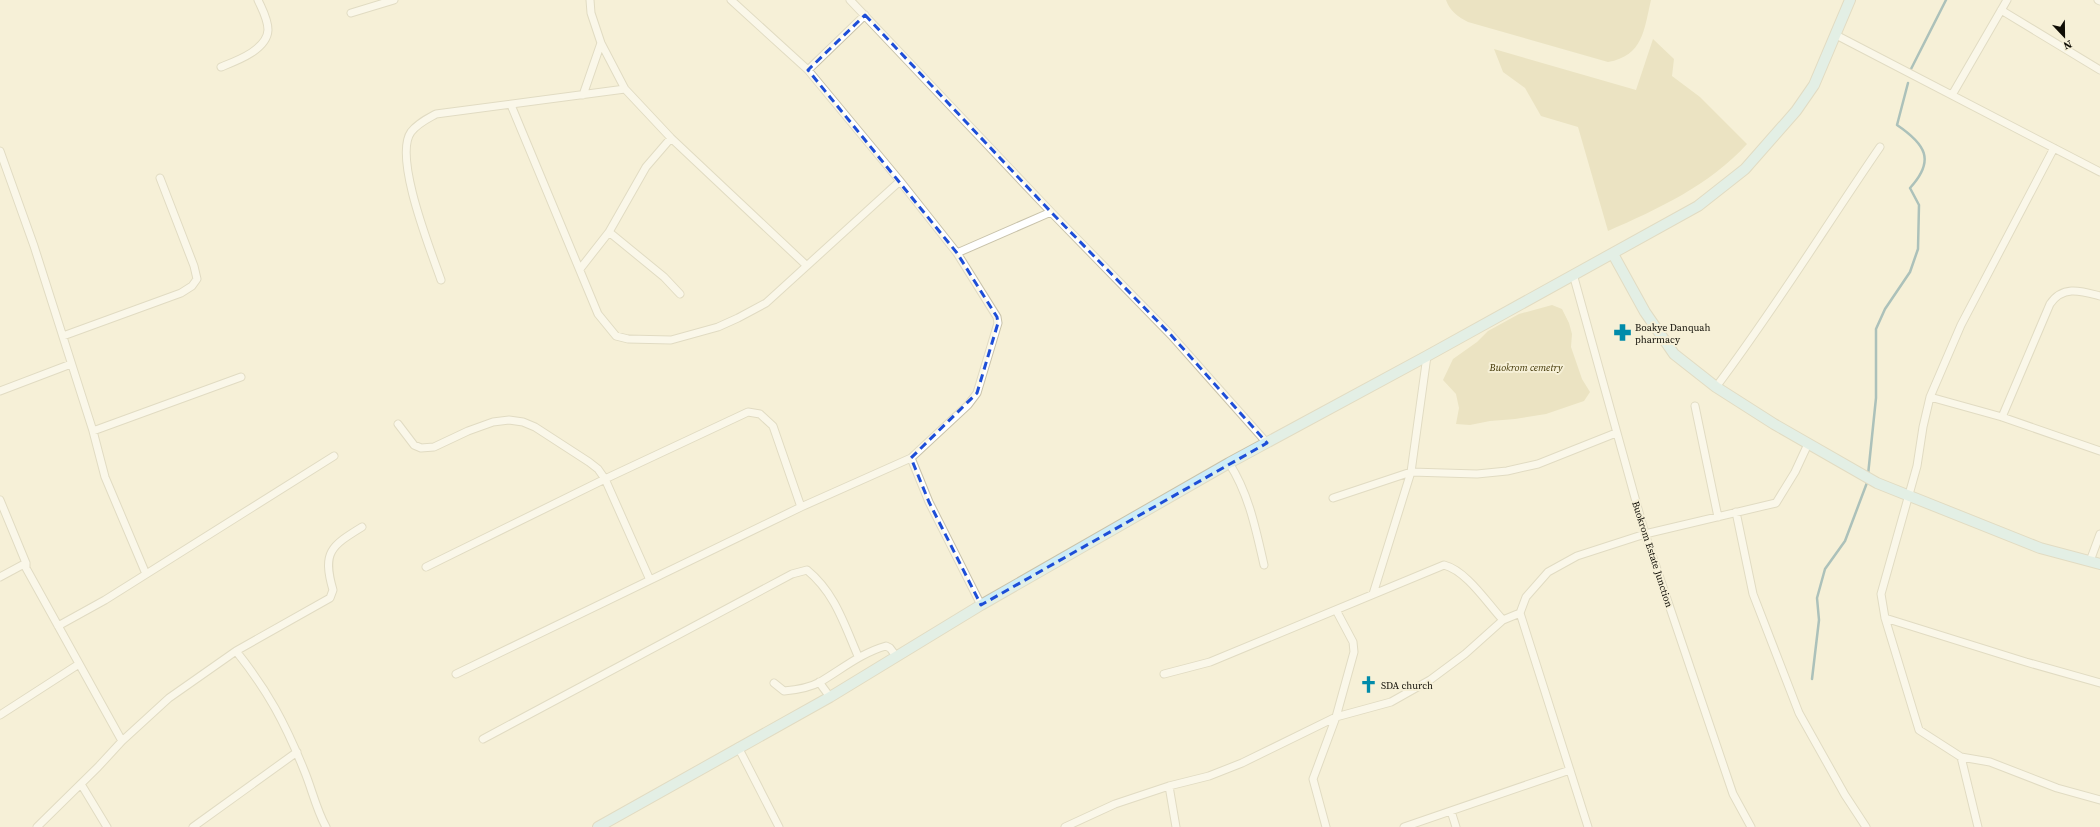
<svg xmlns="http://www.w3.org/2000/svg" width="2100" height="827" font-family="'Source Serif 4',serif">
  <rect width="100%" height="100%" fill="#f6f0d7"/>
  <!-- green -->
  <path fill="#ddd3a9" d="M1446 0H1651C1644 30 1643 56 1608 62L1468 22C1458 17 1450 11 1446 0Z
    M1653 39 1674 59 1672 76 1700 97 1747 144C1710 185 1658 209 1608 231L1578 127 1541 116 1525 88 1503 72 1494 49 1636 90Z
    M1552 305 1562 309 1569 323 1572 334 1571 347 1582 379 1590 392 1584 401 1546 414 1515 419 1490 421 1470 425 1456 424 1459 408 1456 394 1443 380 1453 359 1477 342 1488 331 1519 314Z"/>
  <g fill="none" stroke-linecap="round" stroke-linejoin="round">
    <!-- stream -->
    <path stroke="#528897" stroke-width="2.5" d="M1910 71 1946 0
      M1868 475 1876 398V329L1885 309 1910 272 1918 249 1919 205 1910 188C1936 160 1925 144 1897 125L1908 83
      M1812 679 1819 620 1817 598 1825 569 1845 541 1868 480"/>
    <defs>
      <path id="street" d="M590 0 591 13 601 43 625 89 671 138 806 265
        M850 0 1051 212 1171 335 1267 443
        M2098 0 2100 1
        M2001 10 2100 70
        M351 13 394 0
        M1836 35 2100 172
        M221 67C236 61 267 50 268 30 268 19 262 9 258 0
        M808 70 865 15
        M583 95 601 43
        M1952 95 2007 0
        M511 105 598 314 616 336 628 339 671 340 718 327 738 318 766 303 900 181
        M671 138 646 167 609 232 664 277 680 294
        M2054 148 1961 325 1930 397 1923 427 1917 466 1881 594 1885 618 1919 730 1961 757 1990 762 2057 788 2100 800
        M0 151 34 246 93 431 105 477 146 574
        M957 253 1051 212
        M580 269 609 232
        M1573 274 1645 534 1733 794 1751 827
        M441 280C431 251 393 157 411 132 418 123 427 119 436 114L625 89
        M63 336 181 293 192 286 197 279 194 266 160 178
        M1716 387C1775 309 1825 227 1880 147
        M0 391 71 364
        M1930 397 2002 417 2100 451
        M1695 406 1718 517
        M2002 417 2050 304C2063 285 2081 291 2100 296
        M398 424 414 445 421 448 434 447 468 431 493 422 509 420 523 422 535 427 589 462 598 469 605 479 650 580
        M93 431 241 377
        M911 458 929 502 981 605
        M1229 463C1249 494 1256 530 1264 565
        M1333 498 1411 472 1477 474 1507 471 1538 464 1616 433
        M0 500 26 563V568L122 741
        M1736 512 1753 594 1799 713 1845 795 1866 827
        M2090 561 2100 534
        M426 567 605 479 748 412 760 414 773 426 801 507
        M0 577 26 563
        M1373 594 1411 472 1427 356
        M1520 613 1588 827
        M1885 618 2026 662 2100 683
        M58 626 105 600 334 456
        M236 651 330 598 333 590C322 552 331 546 362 527
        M456 674 801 507 911 458 968 405 977 393 998 323 997 317 957 253 900 181 808 70 731 0
        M1164 674 1210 662 1444 565C1467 571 1487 603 1503 620
        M819 682 830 697
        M774 683 784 691C796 690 809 688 820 682 842 669 861 653 886 646L890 648 896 656
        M0 715 79 664
        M483 739 792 574 807 570C835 593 844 624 858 656
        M738 747 779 827
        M1961 757 1978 827
        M81 784 107 827
        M1169 786 1176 827
        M1451 811 1456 827
        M37 827 98 767 122 741 169 698 236 651C268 691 285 723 304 770 312 789 316 809 326 827
        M193 827 297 752
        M1065 827 1115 804 1169 786 1209 776 1242 763 1336 717 1391 702 1430 680 1465 654 1503 620 1520 613 1526 597 1548 572 1577 556 1645 534 1776 503 1795 472 1808 444
        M1326 827 1313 779 1336 717 1354 652 1353 642 1336 610
        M1404 827 1570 770"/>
      <path id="secondary" d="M1613 254 1645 312 1674 354 1716 387 1774 424 1877 483 2040 548 2100 564
        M598 827 830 697 981 605 1229 463 1427 356 1698 206 1745 169 1796 111 1814 85 1850 0"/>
    </defs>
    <!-- street casing -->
    <use href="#street" stroke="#c8c2aa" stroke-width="9"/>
    <!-- secondary casing -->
    <use href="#secondary" stroke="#c8c2aa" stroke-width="12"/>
    <!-- street -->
    <use href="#street" stroke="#fff" stroke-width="7"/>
    <!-- secondary -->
    <use href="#secondary" stroke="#cdedf7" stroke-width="10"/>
  </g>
  <!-- marked area -->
  <path d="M0 0H2100V827H0ZM865 15 1051 212 1171 335 1267 443 981 605 929 502 911 458 977 393 998 323 997 317 957 253 808 70Z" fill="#f6f0d7" fill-opacity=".55" fill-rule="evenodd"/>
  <path fill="none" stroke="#1d4ed8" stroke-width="3" stroke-dasharray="8 5" stroke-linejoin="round" d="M865 15 1051 212 1171 335 1267 443 981 605 929 502 911 458 977 393 998 323 997 317 957 253 808 70Z"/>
  <!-- icons -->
  <defs>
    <symbol id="pharmacy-bare" viewBox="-9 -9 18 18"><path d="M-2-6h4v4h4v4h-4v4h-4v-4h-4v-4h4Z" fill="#008baa" stroke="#f6f0d7" stroke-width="2.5" paint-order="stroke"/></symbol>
    <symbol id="church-bare" viewBox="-9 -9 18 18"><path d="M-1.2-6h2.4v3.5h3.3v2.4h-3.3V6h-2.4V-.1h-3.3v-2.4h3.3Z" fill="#008baa" stroke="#f6f0d7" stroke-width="2.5" paint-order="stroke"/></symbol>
  </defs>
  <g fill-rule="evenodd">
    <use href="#pharmacy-bare" x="1610" y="320" width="25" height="25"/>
    <use href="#church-bare" x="1356" y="672" width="25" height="25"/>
  </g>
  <g text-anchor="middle" stroke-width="4" stroke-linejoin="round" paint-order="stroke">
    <!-- poi labels -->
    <g font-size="10" fill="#0f0d05" stroke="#f6f0d7" text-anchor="start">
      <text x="1635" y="331">Boakye Danquah<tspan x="1635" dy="12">pharmacy</tspan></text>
      <text x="1381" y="689">SDA church</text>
    </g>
    <!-- park labels -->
    <g font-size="10" font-style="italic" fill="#3e3300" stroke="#f6f0d7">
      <text x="1526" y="371">Buokrom cemetry</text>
    </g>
    <!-- street labels -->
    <g font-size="10" fill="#0f0d05" stroke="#f6f0d7">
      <text transform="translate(1653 554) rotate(72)" y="4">Buokrom Estate Junction</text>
    </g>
  </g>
  <!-- north arrow -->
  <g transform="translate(2064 36) rotate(158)" stroke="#f6f0d7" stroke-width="3" paint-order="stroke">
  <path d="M0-3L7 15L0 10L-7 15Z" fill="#0f0d05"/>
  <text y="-6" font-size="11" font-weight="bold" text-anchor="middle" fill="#0f0d05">N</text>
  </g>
</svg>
